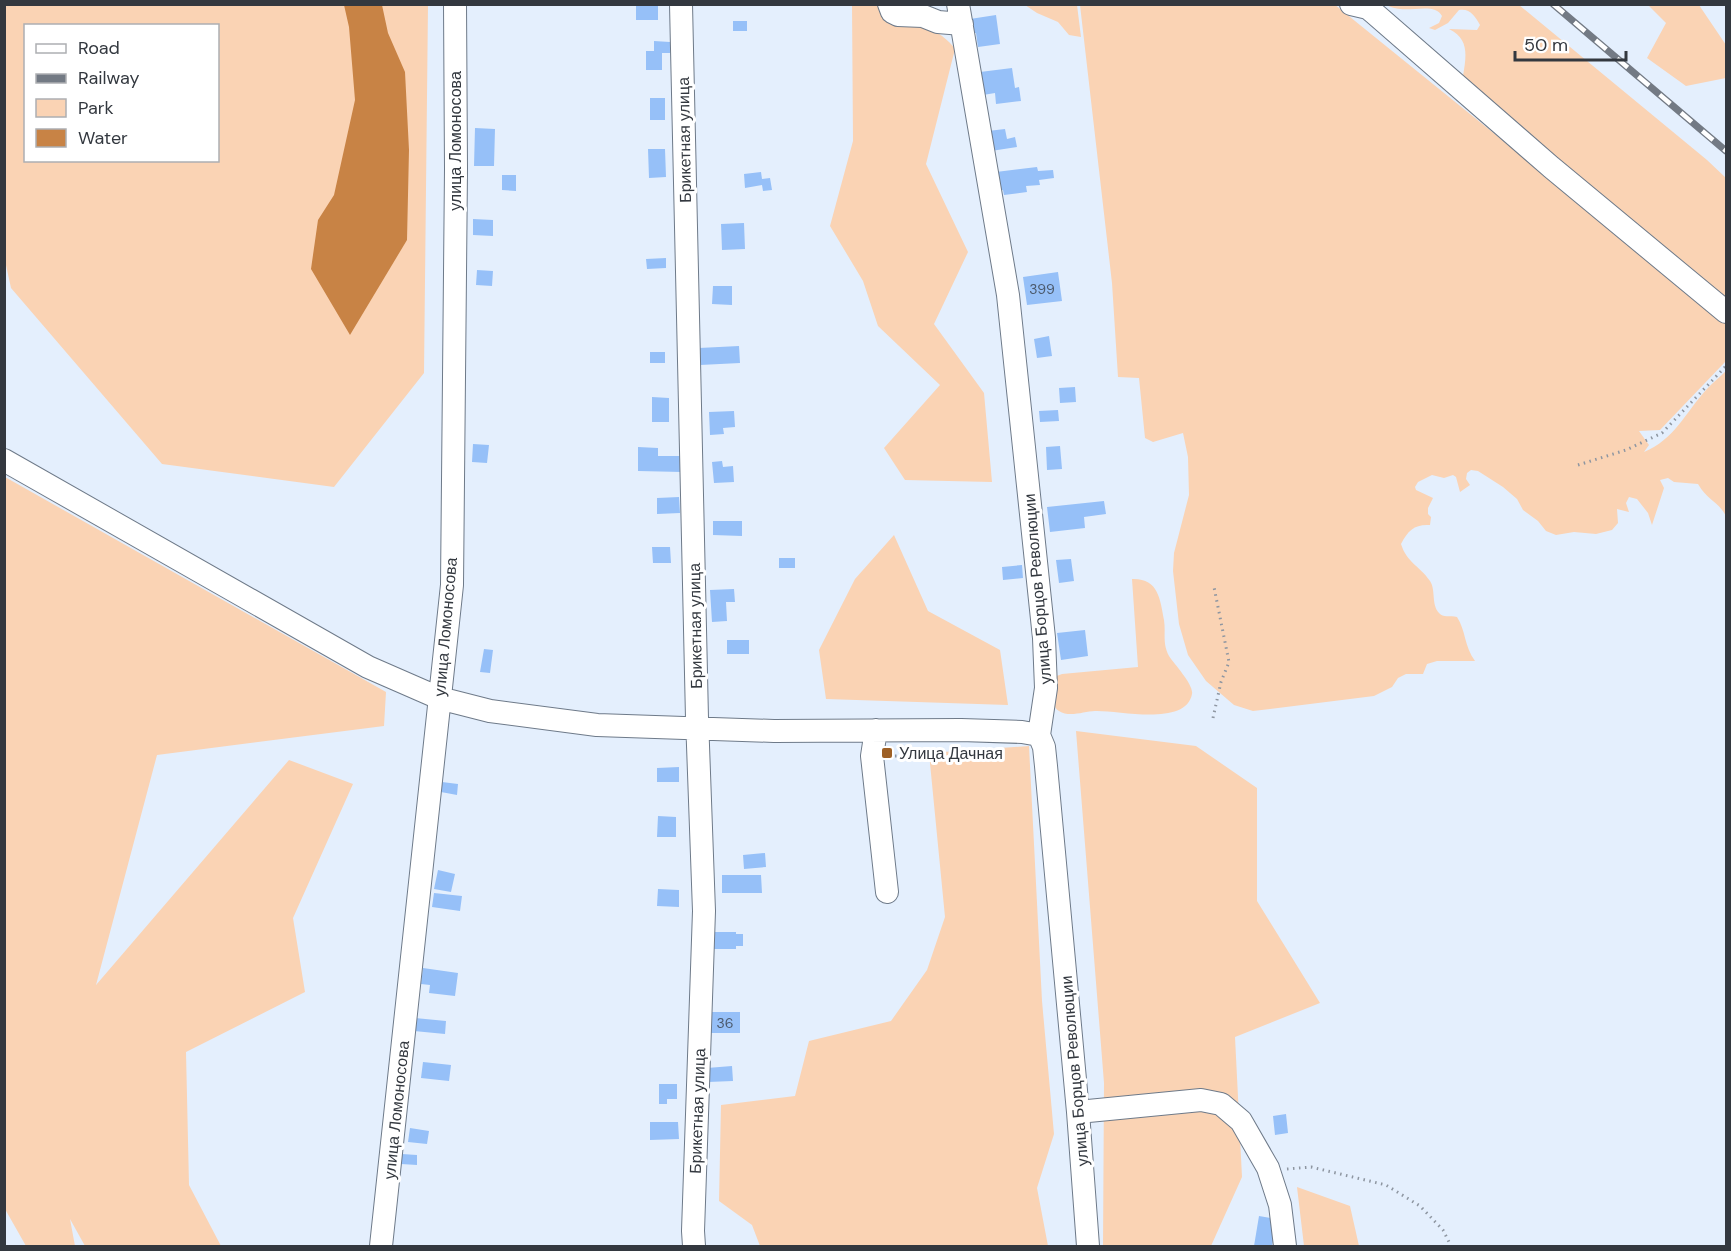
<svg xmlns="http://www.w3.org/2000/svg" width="1731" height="1251" font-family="'DM Sans',sans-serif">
  <rect width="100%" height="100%" fill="#e4effd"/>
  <!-- green -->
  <path fill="#fad3b4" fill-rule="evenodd" d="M1334 4 1726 321V361L1660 430 1639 431 1649 445 1644 452C1674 440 1686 412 1706 390 1712 383 1720 377 1726 371V516C1717 500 1708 501 1698 484L1674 482 1668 478 1660 480 1664 488 1652 525 1648 513 1637 499 1629 497 1626 503 1629 512 1617 509 1618 523 1612 530 1596 534 1574 532 1556 535 1546 531 1538 521 1523 510 1517 499 1503 487 1478 471 1471 470 1467 473 1466 479 1470 485 1460 492 1456 477 1453 475 1444 478 1432 475 1418 482 1415 487 1416 490 1433 498 1428 508V514L1431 517 1430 525C1415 524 1408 530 1401 544 1407 563 1419 565 1430 581 1436 590 1431 604 1439 613 1443 618 1450 615 1457 617 1466 631 1464 646 1475 661H1437L1427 664 1423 674H1406L1398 678 1392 687 1374 696 1253 711 1234 705 1206 681 1188 655 1179 624 1173 571 1174 553 1189 495 1188 457 1183 433 1153 442 1145 438 1139 378 1118 377 1112 283 1080 5Z
    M4 5H428L424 373 334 487 162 464 11 288 4 256ZM26 26H218V160H26Z
    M852 5C861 5 873 3 881 5 899 10 946 33 955 49L926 164 968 252 934 324 984 393 992 482 905 480 884 448 940 385 878 326 863 281 830 226 853 141Z
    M1025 5H1077L1081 37 1069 35 1058 22 1037 13Z
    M1387 5H1519L1707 160 1726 178V306L1463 76C1466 57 1470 39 1449 29L1477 30 1480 25C1475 16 1470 8 1459 10L1448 23 1435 30 1429 28 1439 23 1442 16C1434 0 1404 16 1387 5Z
    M1648 5H1699L1726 45V78L1686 86 1647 58 1666 23Z
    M5 477 386 692 384 726 157 755 96 985 289 760 353 784 293 918 305 992 186 1052 189 1185 221 1246H85L70 1219 75 1246H26L5 1209Z
    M894 535 928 611 1000 650 1008 705 826 699 819 650 855 579Z
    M1132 579C1158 578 1160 598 1164 620 1166 633 1162 643 1169 656 1175 665 1194 685 1192 694 1186 727 1118 710 1095 711 1084 711 1070 718 1059 711 1050 706 1051 685 1054 677L1062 674 1138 667Z
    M1076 731 1196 746 1257 788V901L1320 1003 1235 1037 1242 1177 1211 1246H1103L1104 1083Z
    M1029 746 1042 1001 1054 1134 1037 1188 1048 1246H760L752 1225 719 1201 721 1105 795 1096 809 1041 891 1021 927 970 945 917 929 753Z
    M1297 1187 1350 1206 1359 1246H1304Z"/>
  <!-- water -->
  <path fill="#c88345" d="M344 5H382L388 33 405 72 409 150 407 240 350 335 311 269 318 220 334 195 355 100 349 27Z"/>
  <!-- building -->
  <path fill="#96c0f8" d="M636 5H658V20H636Z
    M996 15 1000 44 978 47 976 33H972L970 19Z
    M733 21H747V31H733Z
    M654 41 670 42V53H662V70H646V51H654Z
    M1012 68 1015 88 1019 87 1021 101 996 104 995 93 983 95 980 72Z
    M650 98H665V120H650Z
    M475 128 495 129 494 166H474Z
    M1005 129 1007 139 1015 137 1017 147 991 151 988 131Z
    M648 149H665L666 177 649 178Z
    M1037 167 1038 171 1053 170 1054 178 1039 180 1040 185 1026 186 1027 192 1004 195 1003 190H998L996 172Z
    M761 172 762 179 770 178 772 190 763 191 762 185 745 188 744 174Z
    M502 175H516V191L502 190Z
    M473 219 493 220V236L473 235Z
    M744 223 745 249 722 250 721 224Z
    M666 258V268L647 269 646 259Z
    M477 270 493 271 492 286 476 285Z
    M1058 272 1062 301 1027 305 1023 277Z
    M713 286H732V305L712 304Z
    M1049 336 1052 356 1037 358 1034 339Z
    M739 346 740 363 700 365 699 348Z
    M650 352H665V363H650Z
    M1075 387 1076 402 1060 403 1059 388Z
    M652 397 669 398V422H652Z
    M1058 410 1059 421 1040 422 1039 411Z
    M734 411 735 427 723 428 724 434 710 435 709 412Z
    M473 444 489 445 487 463 472 462Z
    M1060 446 1062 469 1047 470 1046 447Z
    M638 447 658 448V456H682V472L638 471Z
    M722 461 723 467 733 466 734 482 714 483 712 462Z
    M679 497 680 513 657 514V498Z
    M1104 501 1106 514 1084 517 1085 528 1050 532 1047 507Z
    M713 521H742V536L713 535Z
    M652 547H670L671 563H653Z
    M779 558H795V568H779Z
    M1071 559 1074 581 1059 583 1056 560Z
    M1022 565 1023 578 1003 580 1002 567Z
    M734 589 735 602H726L727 621 712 622 710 590Z
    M1085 630 1088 656 1061 660 1057 633Z
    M727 640H749V654H727Z
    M484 649 493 650 490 673 480 672Z
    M679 767V782H657V768Z
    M442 782 458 784 457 795 441 792Z
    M658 816 676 817V837H657Z
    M765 853 766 867 744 869 743 855Z
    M438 870 455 874 451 892 434 889Z
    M722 875H761L762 893H722Z
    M658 889 679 890V907L657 906Z
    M434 893 462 896 460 911 432 907Z
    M715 932H736V934H743V946H736V949H714Z
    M423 968 458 973 455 996 429 993 430 985 421 984Z
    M710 1012H740V1033H710Z
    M415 1018 446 1021 445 1034 414 1031Z
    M423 1062 451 1065 449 1081 421 1078Z
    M732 1066 733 1081 708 1082 707 1068Z
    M659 1084H677V1099H667V1104H659Z
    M1286 1114 1288 1133 1275 1135 1273 1116Z
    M650 1122H678L679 1139 650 1140Z
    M410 1128 429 1131 427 1144 408 1142Z
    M402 1154 417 1155V1165L401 1164Z
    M1259 1216 1276 1219 1272 1246H1254Z"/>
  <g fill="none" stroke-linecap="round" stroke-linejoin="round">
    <defs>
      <path id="minor" d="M681 4 697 718 704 911 693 1231 694 1246
        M889 4 892 12 898 15 923 16 938 22 962 24
        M958 4 1008 295 1044 638 1046 688 1039 735 1044 747 1046 766 1078 1112 1088 1246
        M1351 4 1368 8 1374 13 1551 167 1726 312
        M4 460 368 667 439 698 490 711 597 725 774 731 961 730 1022 732 1039 735
        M876 730 872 756 887 892
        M1078 1112 1201 1100 1221 1104 1241 1121 1268 1168 1280 1205 1285 1246
        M381 1246 452 585 456 169 455 4"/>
    </defs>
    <!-- minor casing -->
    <use href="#minor" stroke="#6e7a89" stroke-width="24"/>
    <!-- path -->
    <path stroke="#8e96a1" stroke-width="3" stroke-dasharray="1.5 4.5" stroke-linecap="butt" d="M1578 465 1626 450 1662 433 1726 366
      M1213 718 1221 682 1229 662 1214 587
      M889 756H901
      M1287 1169 1311 1167 1386 1185 1420 1206 1443 1230 1451 1246"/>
    <!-- minor -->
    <use href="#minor" stroke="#fff" stroke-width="22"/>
    <defs>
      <path id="rail" d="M1553 4 1726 151"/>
    </defs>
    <!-- rail casing -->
    <use href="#rail" stroke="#737a84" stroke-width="7"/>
    <!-- rail -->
    <use href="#rail" stroke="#fff" stroke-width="4.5" stroke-dasharray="14" stroke-linecap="butt"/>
  </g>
  <!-- markers -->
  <rect fill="#9e6025" stroke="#fff" stroke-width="2" x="881" y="747" width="12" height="12" rx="3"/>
  <g text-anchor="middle" stroke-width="6" stroke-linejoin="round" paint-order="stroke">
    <!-- number labels -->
    <g font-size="14" fill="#4c5a6d">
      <text x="1042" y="294">399</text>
      <text x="725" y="1028">36</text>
    </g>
    <!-- street labels -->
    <g font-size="16" fill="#33383f" stroke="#fff">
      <text transform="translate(684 140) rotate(-91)" y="6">Брикетная улица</text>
      <text transform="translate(455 141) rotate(-90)" y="6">улица Ломоносова</text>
      <text transform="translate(1037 589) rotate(-95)" y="6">улица Борцов Революции</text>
      <text transform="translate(695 626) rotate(-91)" y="6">Брикетная улица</text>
      <text transform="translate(445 627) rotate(-85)" y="6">улица Ломоносова</text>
      <text transform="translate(1074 1071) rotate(-95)" y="6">улица Борцов Революции</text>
      <text transform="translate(396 1110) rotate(-84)" y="6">улица Ломоносова</text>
      <text transform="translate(697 1111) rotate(-88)" y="6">Брикетная улица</text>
    </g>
    <!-- poi labels -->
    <g font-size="16" fill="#33383f" stroke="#fff" text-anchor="start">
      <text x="899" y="759">Улица Дачная</text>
    </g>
  </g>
  <!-- border -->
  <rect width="1731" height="1251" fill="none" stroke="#33383f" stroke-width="12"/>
  <!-- legend -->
  <rect x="24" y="24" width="195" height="138" fill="#ffffff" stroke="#adafb2" stroke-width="1.5"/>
  <rect x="36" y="44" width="30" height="9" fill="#ffffff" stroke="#adafb2" stroke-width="1.5"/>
  <text x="78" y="54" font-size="18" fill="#33383f">Road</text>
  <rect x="36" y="74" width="30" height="9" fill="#737a84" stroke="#adafb2" stroke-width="1.5"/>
  <text x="78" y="84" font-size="18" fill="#33383f">Railway</text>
  <rect x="36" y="99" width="30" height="18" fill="#fad3b4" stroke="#adafb2" stroke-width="1.5"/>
  <text x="78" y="114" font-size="18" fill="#33383f">Park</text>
  <rect x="36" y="129" width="30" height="18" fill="#c88345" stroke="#adafb2" stroke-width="1.5"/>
  <text x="78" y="144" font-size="18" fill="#33383f">Water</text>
  <!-- scale -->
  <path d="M1515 51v9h111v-9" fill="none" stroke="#33383f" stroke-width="3"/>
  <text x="1524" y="51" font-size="18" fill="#33383f" stroke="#ffffff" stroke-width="4.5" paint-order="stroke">50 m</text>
</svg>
